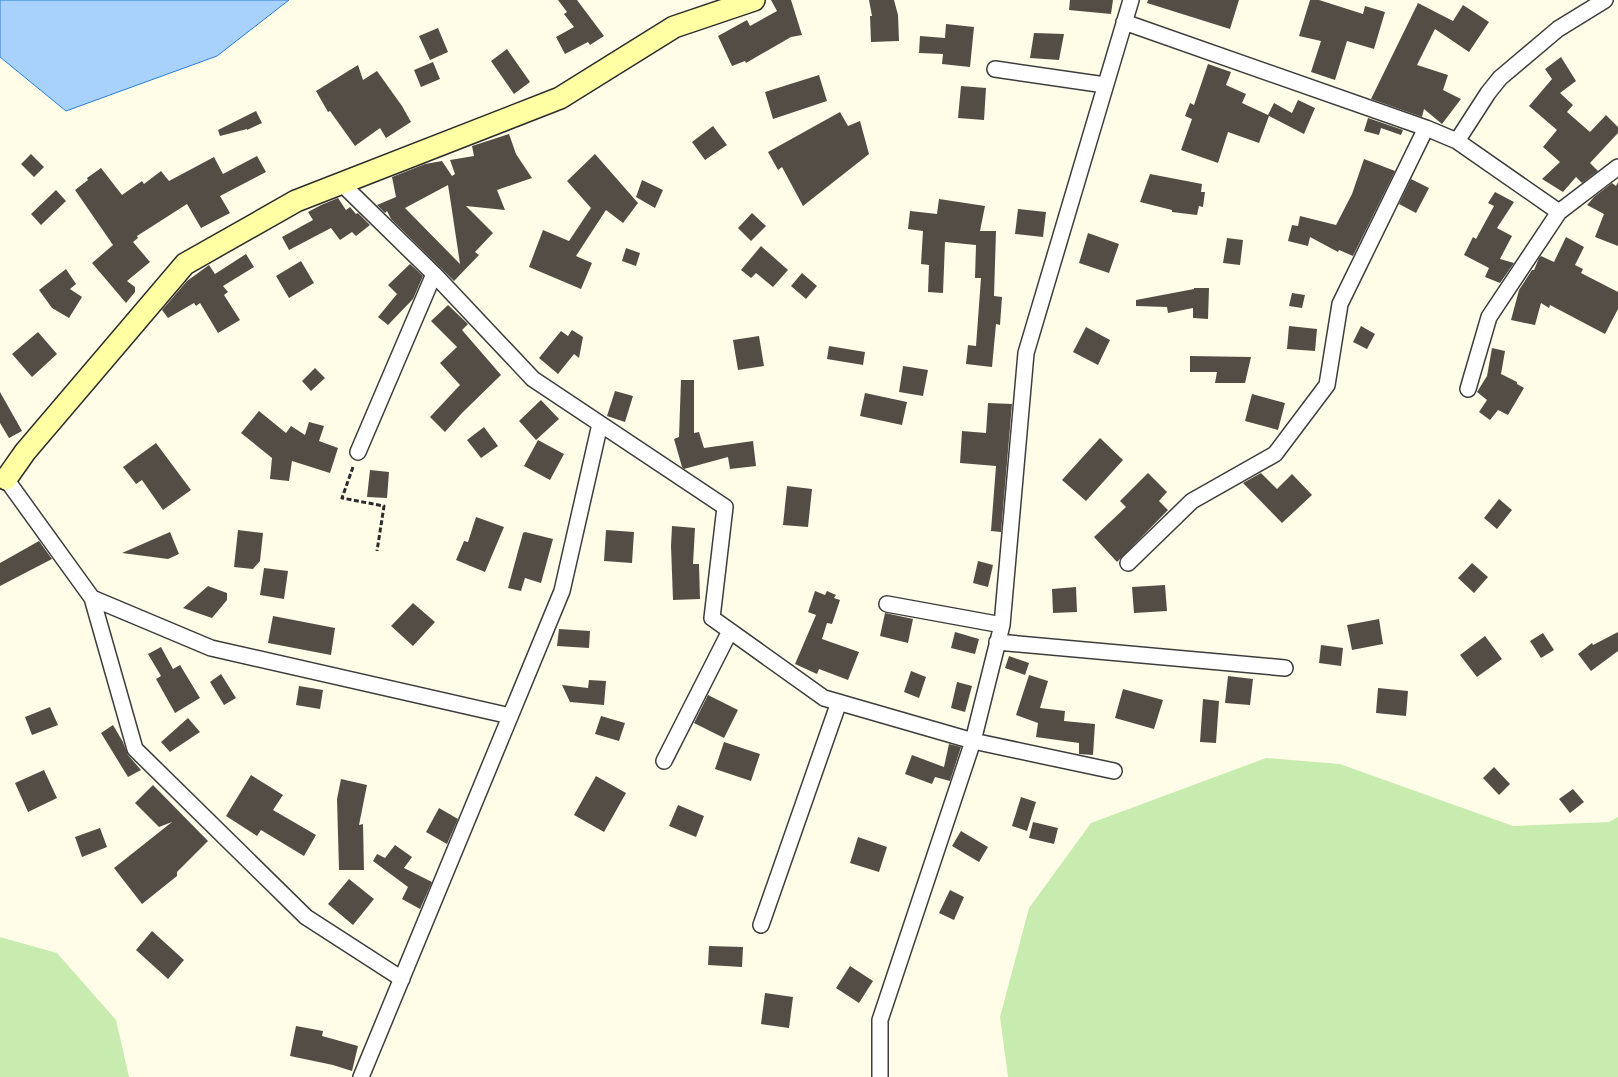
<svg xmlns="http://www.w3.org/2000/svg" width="1618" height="1077" font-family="'PT Serif',serif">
  <rect width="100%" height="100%" fill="#fffde8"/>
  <!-- green -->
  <path fill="#c8ecaf" d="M1266 758 1340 764 1513 826 1609 822 1618 817V1077H1008L1000 1017 1029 908 1091 823Z
    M0 937 57 953 116 1020 129 1077H0Z"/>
  <!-- water -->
  <path fill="#a8d2fb" stroke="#287ed9" d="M0 0H289L217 56 66 111 0 57Z"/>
  <!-- building -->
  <path fill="#544d46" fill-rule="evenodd" d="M558 0H577L604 36 590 45 588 42 565 54 556 37 574 27 564 14 567 12Z
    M771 0H791L802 35 791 37 746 63 745 61 732 66 718 36 747 20 750 26 777 11Z
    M869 0H894L898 15 899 41 871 42 870 16H872Z
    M1070 0H1113L1111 14 1069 10Z
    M1148 0H1239L1230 29 1147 3Z
    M1310 0H1319L1363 14 1365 6 1385 12 1374 49 1347 41 1335 80 1311 72 1321 41 1299 36Z
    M1418 3 1453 21 1463 5 1489 22 1469 52 1435 29 1417 65 1448 75 1443 90 1461 99 1442 124 1424 109 1422 117 1371 99Z
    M946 24 974 27 970 67 942 64 943 54 919 53 920 36 945 38Z
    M438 28 448 52 430 60 419 36Z
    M1034 33 1064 34 1059 60 1030 58Z
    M507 49 530 82 514 94 491 61Z
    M1561 57 1576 81 1560 93 1573 105 1567 112 1590 132 1606 115 1618 127V133L1590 163 1598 171 1582 183 1576 177 1563 192 1542 179 1560 162 1543 147 1557 130 1529 106 1552 79 1545 69Z
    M433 62 440 79 421 87 414 70Z
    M1208 64 1231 72 1226 85 1246 94 1242 103 1268 115 1274 103 1292 113 1298 100 1315 108 1304 134 1269 116 1259 143 1228 132 1218 163 1181 150 1192 119 1185 116 1190 103 1194 105Z
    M358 65 363 80 377 71 402 106 411 122 386 138 380 128 355 146 330 111 328 112 316 91Z
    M819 75 827 101 773 119 765 92Z
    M961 86 986 88 984 120 958 118Z
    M256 111 262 123 247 130V129L220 136 218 130Z
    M840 112 848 126 860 121 869 154 803 206 782 167 778 170 768 152Z
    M1368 118 1403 130 1401 135 1381 128 1379 135 1364 131Z
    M713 126 727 145 705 160 692 142Z
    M509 134 516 154 532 178 497 190 505 210 466 206 493 233 475 252 479 255 454 281 391 219 387 211 385 213 377 205 396 197 392 177 425 164 442 161 452 176 455 174 450 160 474 156 472 146ZM448 185 451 204 460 264 405 208Z
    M31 154 44 167 34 177 21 164Z
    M595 154 638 203 623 223 606 210 576 256 592 263 581 289 529 267 543 230 569 241 591 208 567 181Z
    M257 156 266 172 220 196 230 213 201 228 187 204 137 236 138 238 133 242 150 262 127 281 135 287V292L126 303 92 263 113 245 75 190 88 180 87 178 101 168 122 195 142 181 144 184 161 171 169 181 214 157 223 174Z
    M1364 159 1395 171 1353 256 1339 250 1338 252 1310 237 1308 246 1288 241 1292 225 1298 226 1300 216 1336 225 1352 194Z
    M1150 174 1202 184 1201 192H1205L1203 207 1199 206 1197 215 1172 212V210L1140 202Z
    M1411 179 1429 188 1416 213 1399 204Z
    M642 180 663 190 655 208 636 197Z
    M1618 182V246L1595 237 1604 214 1587 205 1594 197 1612 183 1616 186Z
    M56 190 66 201 41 225 31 214Z
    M1495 192 1514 202 1497 228 1512 236 1500 259 1514 263 1500 283 1485 277 1489 268 1464 255 1473 237 1476 239 1494 206 1488 203Z
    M338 198 346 210 350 207 356 214 358 213 370 225 356 236 352 232 340 240 331 228 289 250 282 237 313 220 308 212 321 205Z
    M939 199 985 206 980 231H996L994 296 1002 297 1000 325 996 324 992 367 966 364 968 345 976 346 981 278H975L976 245 945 242 943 293 928 292 929 265 921 264 923 231 908 229 910 211 937 214Z
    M1018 209 1046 212 1043 237 1015 234Z
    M752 213 766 226 751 241 738 228Z
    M1088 233 1119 244 1109 273 1079 263Z
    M1566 237 1584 247 1575 265 1583 269 1581 273 1618 292V309L1605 334 1550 305 1549 308 1541 303 1535 325 1511 320 1519 290 1532 270H1534L1539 258 1541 256 1554 262Z
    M1227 238 1243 240 1240 265 1223 263Z
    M761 246 788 270 773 287 756 273 751 278 741 270Z
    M626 248 640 253 636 266 622 261Z
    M246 254 254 267 223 286 228 292 224 295 240 320 218 333 200 303 196 306 194 303 168 318 162 310 187 281 209 265 215 274Z
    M301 261 314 283 289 298 276 276Z
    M410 264 423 276 413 299 388 325 378 317 397 294 388 285Z
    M66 269 76 284 70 289 82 297 69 318 52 308 39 290Z
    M802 273 817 286 806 299 791 286Z
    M1194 288H1209L1208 319 1193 318V308L1168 313 1167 307 1136 306V300L1194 289Z
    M1292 293 1305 295 1302 308 1289 306Z
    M448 305 468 324 462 330 501 375 462 413 445 432 430 417 460 385 440 363 457 347 431 321Z
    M1289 326 1317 329 1315 351 1287 349Z
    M1361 326 1375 334 1367 349 1353 342Z
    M1086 327 1110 340 1098 365 1073 352Z
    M572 330 583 337 579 358 574 354 558 374 539 358 561 331 568 336Z
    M38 332 57 354 32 377 12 354Z
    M759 336 764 366 738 370 733 340Z
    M829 346 865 352 863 365 827 359Z
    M1492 348 1505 351 1501 374 1517 382V384L1524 388 1508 415 1498 410 1490 420 1479 412 1487 400 1477 392 1487 376Z
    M1190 356 1251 357 1245 383H1215L1217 372H1190Z
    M903 366 928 370 923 396 899 392Z
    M315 368 325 378 311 391 302 381Z
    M681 380H694V433L699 432 704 448 753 441 756 466 730 469 728 457 684 469 682 467 674 439 679 437Z
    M615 391 633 396 625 422 607 416Z
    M0 392 22 431 9 438 0 423Z
    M865 393 907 402 902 425 860 416Z
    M1252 394 1285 403 1278 430 1245 421Z
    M541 400 559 419 536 440 519 421Z
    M988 403 1012 404 1001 532 991 531 996 466 960 463 962 431 986 433Z
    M259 411 286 433 291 426 305 435 309 422 324 426 319 441 338 448 330 473 292 461 289 481 270 479 272 458 241 433Z
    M484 427 498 446 481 458 467 440Z
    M1100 438 1123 460 1086 501 1062 480Z
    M538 440 564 454 550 480 524 466Z
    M156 443 191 490 163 510 142 480 136 484 123 467Z
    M370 470 389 472 387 498 367 497Z
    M1148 473 1167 492 1159 501 1168 510 1117 562 1094 537 1126 507 1120 501Z
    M1261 473 1277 489 1292 474 1312 495 1282 523 1243 483Z
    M787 486 812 489 808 527 783 525Z
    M1499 499 1512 510 1497 529 1484 518Z
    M476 517 504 527 485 572 456 560 464 541 468 542Z
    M672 526 695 528 693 564H699L700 599 673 600 671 546Z
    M238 530 263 533 260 561 253 569 234 567Z
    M606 530 634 532 632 563 604 561Z
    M170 532 179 554 168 559 122 553Z
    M525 532 553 539 541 583 525 578 521 591 508 588 523 533Z
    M39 541 52 559 0 586V563Z
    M978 561 993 565 988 587 973 583Z
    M1472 563 1488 577 1474 593 1458 578Z
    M264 568 288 571 284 599 260 595Z
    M1165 585 1167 611 1134 613 1132 587Z
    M208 586 227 593V600L212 618 183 608Z
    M1076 587 1077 612 1053 613 1052 589Z
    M815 591 825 595 827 591 836 595 834 598 840 600 832 624 827 623 822 639 859 652 848 680 819 669 817 674 795 664 816 615 808 612Z
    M413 603 435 622 413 646 391 626Z
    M885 613 913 619 908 643 880 636Z
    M273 616 335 628 331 655 268 643Z
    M1379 619 1383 644 1352 650 1347 625Z
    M559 629 590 631 589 648 557 646Z
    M955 632 979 639 975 654 951 648Z
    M1618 632V651L1591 671 1578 654 1592 643 1593 645Z
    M1543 633 1554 650 1541 658 1530 641Z
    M1485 636 1502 659 1477 677 1460 655Z
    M1321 645 1343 648 1341 666 1319 663Z
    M161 647 173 669 180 665 200 698 175 713 156 679 161 676 148 654Z
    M1009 656 1029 663 1025 675 1005 668Z
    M911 671 926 677 919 698 904 692Z
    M221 674 236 698 224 705 210 682Z
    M1029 675 1048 681 1040 708 1065 711 1064 721 1095 724 1093 755 1079 754V743L1036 737 1038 723 1016 715Z
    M1228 676 1253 679 1250 705 1225 703Z
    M589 680 606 681 604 705 570 702 562 685 588 688Z
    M957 682 972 686 965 712 951 708Z
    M299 686 323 690 320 709 296 705Z
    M1378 688 1408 691 1406 716 1376 713Z
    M1123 689 1163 700 1154 729 1115 718Z
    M708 695 738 710 724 738 694 723Z
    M1203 699 1219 701 1216 743 1200 742Z
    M50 707 58 725 32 735 25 717Z
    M601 716 625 723 619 741 595 734Z
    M188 718 200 732 170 752 161 742Z
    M113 725 123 742 128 755 141 770 128 777 101 733Z
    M724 742 760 754 751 781 715 769Z
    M949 744 961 747 950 781 935 777 932 784 905 774 912 755 944 767Z
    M1494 767 1510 784 1499 795 1483 778Z
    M44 770 57 798 28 812 15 783Z
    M251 775 283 795 273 810 316 835 304 856 261 830 257 836 226 816Z
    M596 776 626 793 604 832 574 815Z
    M341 779 367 785 359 825 363 824 364 870H339L337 799Z
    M153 785 208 841 177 872V876L142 904 114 868 172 822 159 827 135 803Z
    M1573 789 1584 802 1570 813 1559 799Z
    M1021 797 1036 802 1027 831 1012 826Z
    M678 805 704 816 696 837 669 826Z
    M439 808 458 819 447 844 426 832Z
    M1033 822 1058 828 1054 844 1029 838Z
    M100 828 107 847 82 857 75 837Z
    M961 831 988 847 979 862 952 846Z
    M858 837 887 847 879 872 850 863Z
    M395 845 412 857 404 868 432 882 420 909 402 899 408 887 373 861 377 854 385 858Z
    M349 879 374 899 353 925 328 904Z
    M950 890 964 897 954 920 939 913Z
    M152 931 184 960 168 979 136 950Z
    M709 946 743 947 742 967 708 965Z
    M850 966 873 981 859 1003 836 988Z
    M765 993 793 997 789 1028 761 1024Z
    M296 1026 323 1031 322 1036 358 1046 352 1071 333 1065 290 1056Z"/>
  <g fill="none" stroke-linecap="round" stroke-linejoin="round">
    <defs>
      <path id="minor" d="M1124 22 1426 128 1457 141 1559 212
        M995 69 1105 85
        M1457 141 1488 93 1500 78 1558 29 1605 0
        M341 183 434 274 533 379 725 507 712 618 824 698 973 741 1114 771
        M1468 389 1489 317 1559 212 1618 167
        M358 452 434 274
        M6 479 92 598 135 749 306 917 402 979
        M1128 563 1192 501 1275 454 1327 385 1340 304 1426 128
        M92 598 211 648 510 716
        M887 604 1002 625
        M997 642 1285 668
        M664 761 730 631
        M761 925 839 702
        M361 1077 562 591 600 424
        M880 1077V1020L973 741 1002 625 1026 353 1131 0"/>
      <path id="secondary" d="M6 479 25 452 185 264 296 201 560 98 674 27 754 0"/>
    </defs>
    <!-- minor casing -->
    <use href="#minor" stroke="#3d3d3d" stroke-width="18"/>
    <!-- secondary casing -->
    <use href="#secondary" stroke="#2c2c2c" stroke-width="24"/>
    <!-- path -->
    <path stroke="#2c2c2c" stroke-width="3" stroke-dasharray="5 2.5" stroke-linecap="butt" d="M353 467 342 498 384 506 377 551"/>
    <!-- minor -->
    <use href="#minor" stroke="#fff" stroke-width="15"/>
    <!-- secondary -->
    <use href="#secondary" stroke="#ffffa3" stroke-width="21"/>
  </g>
</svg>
